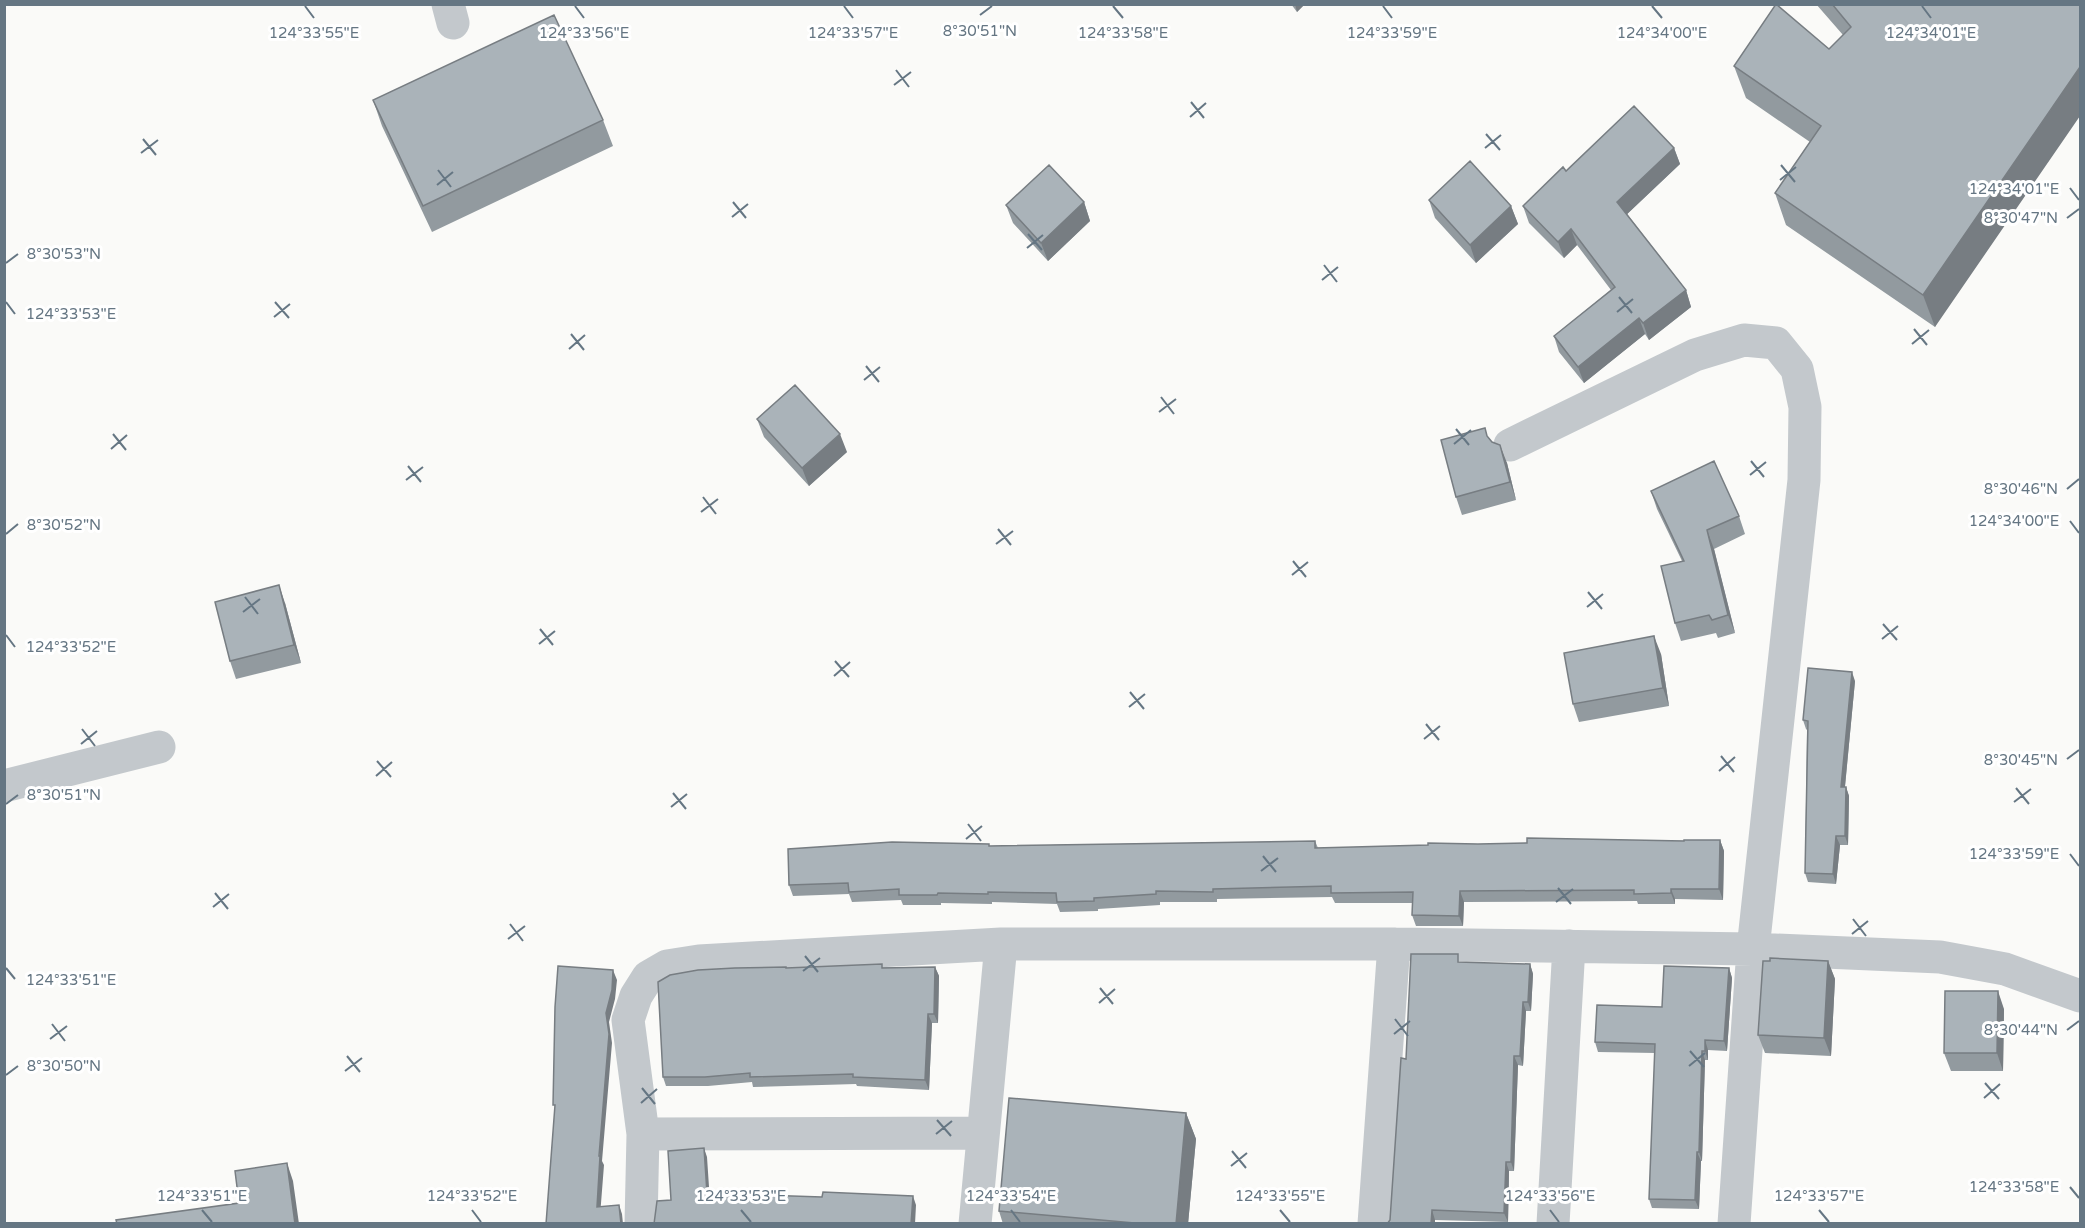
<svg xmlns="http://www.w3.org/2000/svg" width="2085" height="1228" font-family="'Varela Round',sans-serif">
  <rect width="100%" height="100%" fill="#fafaf8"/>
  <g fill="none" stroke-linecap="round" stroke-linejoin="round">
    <!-- minor -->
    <path stroke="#c3c8cc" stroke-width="33" d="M448 4 453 23
      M1510 445 1695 355 1744 340 1776 343 1797 369 1805 407 1804 480 1753 949 1734 1224
      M4 786 159 747
      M643 1134 983 1133
      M641 1224 643 1134 628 1020 636 996 648 977 667 966 699 961 1001 944H1394L1753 949 1940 957 2005 969 2080 996
      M975 1224 1001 944
      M1374 1224 1394 944
      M1553 1224 1569 946"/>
  </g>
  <!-- wall -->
  <path fill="#929a9f" d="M1291 4H1305L1297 12Z
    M1816 4H2080L1935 327 1786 225 1775 193 1810 142 1746 98 1734 66 1829 49 1843 35Z
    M373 100 603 120 613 146 432 232 382 126Z
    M1674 148 1680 164 1627 214 1686 290 1691 307 1649 340 1645 334 1584 383 1559 352 1554 336 1611 290 1577 245 1564 258 1529 223 1523 206 1566 171Z
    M1429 200 1511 206 1518 224 1476 263 1435 218Z
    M1084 202 1090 221 1048 261 1013 223 1006 205Z
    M757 419 847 452 809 486 764 437Z
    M1489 438 1507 463 1516 500 1462 515 1456 497Z
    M1651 491 1739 516 1745 534 1714 549 1735 633 1718 638 1716 633 1681 641 1675 623 1682 561 1657 509Z
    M285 603 301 663 236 679 230 661Z
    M1661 654 1669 706 1579 722 1573 704Z
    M1855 681 1845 787H1846L1849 796 1848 845H1840L1836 884 1808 882 1805 873 1807 730 1806 729 1803 720Z
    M1720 840 1724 851 1723 900 1675 899V904H1638L1637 901 1464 902 1463 926H1416L1412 915V903H1335L1332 897 1217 899V902H1160V905L1098 909V911L1060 912 1057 904 992 902V904L941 903V905H903L901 900 852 902 849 894 793 896 789 885 990 846 1315 841 1318 848Z
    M1828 961 1835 979 1831 1056 1765 1053 1758 1035Z
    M1461 963 1530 964 1533 974 1531 1011H1526L1523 1066 1518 1065 1514 1171H1509L1508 1222 1435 1220H1390L1406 1059Z
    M935 967 939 976 938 1023H932L929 1090 857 1086 856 1084 753 1087 752 1082 708 1086H666L663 1077 786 968Z
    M1729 968 1732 978 1727 1051 1708 1050V1060H1705L1702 1161H1701L1699 1209 1652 1208 1649 1199 1655 1053 1598 1052 1595 1042 1662 1007Z
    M2004 1009 2003 1071H1951L1944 1053Z
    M1186 1113 1196 1139 1188 1224H1003L999 1211Z"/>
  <!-- shaded-wall -->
  <path fill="#777d82" d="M1295 4H1305L1297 12Z
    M2080 67V116L1935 327 1923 295Z
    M1674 148 1680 164 1623 218 1617 202Z
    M1084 202 1090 221 1048 261 1041 243Z
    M1511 206 1518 224 1476 263 1470 245Z
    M1571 229 1577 245 1564 258 1558 242Z
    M1686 290 1691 307 1649 340 1643 323Z
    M1639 318 1645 334 1584 383 1578 367Z
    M840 434 847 452 809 486 802 468Z
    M1500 445 1507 463 1516 500 1510 482Z
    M1707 530 1714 549 1735 633 1728 615Z
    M279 585 285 603 301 663 294 645Z
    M1654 636 1661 654 1669 706 1663 688Z
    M1852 672 1855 681 1844 796 1841 787Z
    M1846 787 1849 796 1848 845 1845 836Z
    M1836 836 1840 845 1836 884 1833 874Z
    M1720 840 1724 851 1723 900 1719 889Z
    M1671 889 1675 899V904L1671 893Z
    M1460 891 1464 902 1463 926 1459 916Z
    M1828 961 1835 979 1831 1056 1824 1038Z
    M1530 964 1533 974 1531 1011 1528 1002Z
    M935 967 939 976 938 1023 934 1014Z
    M1729 968 1732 978 1727 1051 1724 1041Z
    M613 970 617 980 615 999 609 1022 612 1043 602 1161 604 1165 600 1216 597 1207 606 1013Z
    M1998 991 2004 1009 2003 1071 1997 1053Z
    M1523 1002 1526 1011 1523 1066 1520 1056Z
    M928 1014 932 1023 929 1090 925 1080Z
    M1705 1040 1708 1050V1060L1705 1051Z
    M1702 1051 1705 1060 1702 1161 1699 1152Z
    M1514 1056 1518 1065 1514 1171 1511 1162Z
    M1186 1113 1196 1139 1188 1224H1176Z
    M704 1148 707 1157 710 1202 707 1193Z
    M1697 1152 1701 1161 1699 1209 1695 1200Z
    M1506 1162 1509 1171 1508 1222 1504 1213Z
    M287 1163 293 1181 299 1224H295Z
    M913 1196 916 1205 915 1224H911Z
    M619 1205 622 1214 623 1224H621Z
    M1432 1210 1435 1220V1224H1431Z"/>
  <!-- building -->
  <path fill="#aab3b9" stroke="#777d82" stroke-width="1.5" d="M1776 4 1829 49 1851 27 1832 4H2080V67L1923 295 1775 193 1821 126 1734 66Z
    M554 15 603 120 423 206 373 100Z
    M1634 106 1674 148 1617 202 1686 290 1643 323 1639 318 1578 367 1554 336 1615 287 1571 229 1558 242 1523 206 1563 167 1566 171Z
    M1470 161 1511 206 1470 245 1429 200Z
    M1049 165 1084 202 1041 243 1006 205Z
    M795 385 840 434 802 468 757 419Z
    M1485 428 1487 436 1492 442 1500 445 1510 482 1456 497 1441 440Z
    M1714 461 1739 516 1707 530 1728 615 1712 620 1709 615 1675 623 1661 566 1684 561 1651 491Z
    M279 585 294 645 230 661 215 602Z
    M1654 636 1663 688 1573 704 1564 653Z
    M1808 668 1852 672 1841 787H1846L1845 836H1836L1833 874 1805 873 1808 721 1803 720Z
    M1527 838 1684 841V840H1720L1719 889H1671V893L1634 894V890L1460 891 1459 916 1412 915 1413 892 1331 893V886L1213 889V892L1156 891V894L1094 898V901L1057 902 1056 893 988 892V894L938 893 937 895H899V889L849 892 848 883 789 885 788 849 892 842 989 844V846L1315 841V848L1428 845V843L1478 844 1527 843Z
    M1411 954H1458V962L1530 964 1528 1002H1523L1520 1056H1514L1511 1162H1506L1504 1213 1432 1210 1431 1224H1387L1390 1220 1401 1058 1406 1059Z
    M1770 958 1828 961 1824 1038 1758 1035 1763 961H1770Z
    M882 964V968L935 967 934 1014H928L925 1080 853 1077V1074L750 1077V1073L705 1077H663L658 982 670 975 698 970 735 968 786 967V968Z
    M558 966 613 970 612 990 606 1013 609 1034 599 1156H600L597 1207 619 1205 621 1224H546L555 1105H553L555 1007Z
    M1664 966 1729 968 1724 1041 1705 1040V1051H1702L1699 1152H1697L1695 1200 1649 1199 1655 1044 1595 1042 1597 1005 1662 1007Z
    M1945 991H1998L1997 1053H1944Z
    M1009 1098 1186 1113 1176 1224H1146L999 1211Z
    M704 1148 707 1193 822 1197 823 1192 913 1196 911 1224H654L657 1201 671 1200 668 1151Z
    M287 1163 295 1224H117L116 1220 239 1203 235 1171Z"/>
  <!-- ticks -->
  <path fill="none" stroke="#657683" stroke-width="2" d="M305 6 314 18M575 6 584 18M844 6 853 18M1113 6 1123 18M1383 6 1392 18M1652 6 1662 18M1922 6 1931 18M980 15 992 6M896 70 909 87M894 85 911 72M1191 102 1204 118M1190 117 1206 103M1486 134 1500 150M143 139 156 155M1485 148 1501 135M141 153 158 140M1781 165 1795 182M438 170 451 187M1780 180 1796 167M437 185 453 172M2070 188 2079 200M733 202 746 218M732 217 748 204M2067 218 2079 209M1028 234 1042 250M1027 248 1043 235M6 263 18 254M1324 265 1337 282M1322 280 1338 267M1619 297 1632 313M6 302 15 314M275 302 289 318M1617 312 1633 299M274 317 290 304M1914 329 1927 345M571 334 584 350M1912 344 1929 330M569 349 585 335M866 366 879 382M864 380 880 367M1161 397 1174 414M1159 412 1176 399M1456 429 1469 445M113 434 126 450M1454 444 1471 430M111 449 127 435M1751 461 1764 477M408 466 421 482M1750 475 1766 462M406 480 423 467M2067 489 2079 479M703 497 716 514M701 512 718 499M2070 521 2079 533M998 529 1011 545M6 534 18 524M996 544 1013 531M1293 561 1306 577M1292 575 1308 562M1588 592 1602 609M245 597 258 614M1587 607 1603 594M243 612 260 599M1883 624 1897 640M540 629 553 645M6 635 15 647M1882 639 1898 626M539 644 555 631M835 661 849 677M834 676 850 662M1130 692 1144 709M1129 707 1145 694M1426 724 1439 740M82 729 95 746M1424 739 1440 726M81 744 97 731M1721 756 1734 772M2067 759 2079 750M377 761 391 777M1719 771 1735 757M376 776 392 762M2016 788 2029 804M673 793 686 809M2014 802 2031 789M6 804 18 795M671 807 687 794M968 824 981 841M966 839 982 826M2070 854 2079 866M1263 856 1276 872M1261 871 1278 858M1558 888 1571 904M215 893 228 909M1556 902 1573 889M213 907 229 894M1853 919 1866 936M510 924 523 941M1852 934 1868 921M508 939 525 926M805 956 818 972M6 968 15 979M803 971 820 958M1100 988 1113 1004M1099 1003 1115 989M1395 1019 1408 1036M52 1024 65 1041M2067 1030 2079 1021M1394 1034 1410 1021M50 1039 67 1026M1690 1051 1704 1067M347 1056 360 1072M1689 1066 1705 1053M345 1071 362 1058M6 1075 18 1066M1985 1083 1999 1099M642 1088 655 1104M1984 1098 2000 1084M641 1103 657 1089M937 1120 951 1136M936 1134 952 1121M1232 1151 1246 1168M1231 1166 1247 1153M2070 1187 2079 1198M202 1210 212 1222M472 1210 481 1222M741 1210 751 1222M1011 1210 1020 1222M1280 1210 1290 1222M1550 1210 1559 1222M1819 1210 1829 1222"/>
  <g font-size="15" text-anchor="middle" fill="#657683" stroke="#fff" stroke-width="6" stroke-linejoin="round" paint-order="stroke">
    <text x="980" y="36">8°30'51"N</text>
    <text x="314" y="38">124°33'55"E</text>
    <text x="584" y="38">124°33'56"E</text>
    <text x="853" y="38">124°33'57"E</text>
    <text x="1123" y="38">124°33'58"E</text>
    <text x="1392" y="38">124°33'59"E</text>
    <text x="1662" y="38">124°34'00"E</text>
    <text x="1931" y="38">124°34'01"E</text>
    <text x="2014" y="194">124°34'01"E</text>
    <text x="2021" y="223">8°30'47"N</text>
    <text x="64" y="259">8°30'53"N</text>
    <text x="71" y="319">124°33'53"E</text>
    <text x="2021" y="494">8°30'46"N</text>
    <text x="2014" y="526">124°34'00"E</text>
    <text x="64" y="530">8°30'52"N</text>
    <text x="71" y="652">124°33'52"E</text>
    <text x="2021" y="765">8°30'45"N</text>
    <text x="64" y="800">8°30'51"N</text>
    <text x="2014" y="859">124°33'59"E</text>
    <text x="71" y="985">124°33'51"E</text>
    <text x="2021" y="1035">8°30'44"N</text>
    <text x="64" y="1071">8°30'50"N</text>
    <text x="2014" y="1192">124°33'58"E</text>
    <text x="202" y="1201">124°33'51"E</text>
    <text x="472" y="1201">124°33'52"E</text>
    <text x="741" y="1201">124°33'53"E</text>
    <text x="1011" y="1201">124°33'54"E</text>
    <text x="1280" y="1201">124°33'55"E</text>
    <text x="1550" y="1201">124°33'56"E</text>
    <text x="1819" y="1201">124°33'57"E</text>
  </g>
  <!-- border -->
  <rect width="2085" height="1228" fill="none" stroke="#657683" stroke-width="12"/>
</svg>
